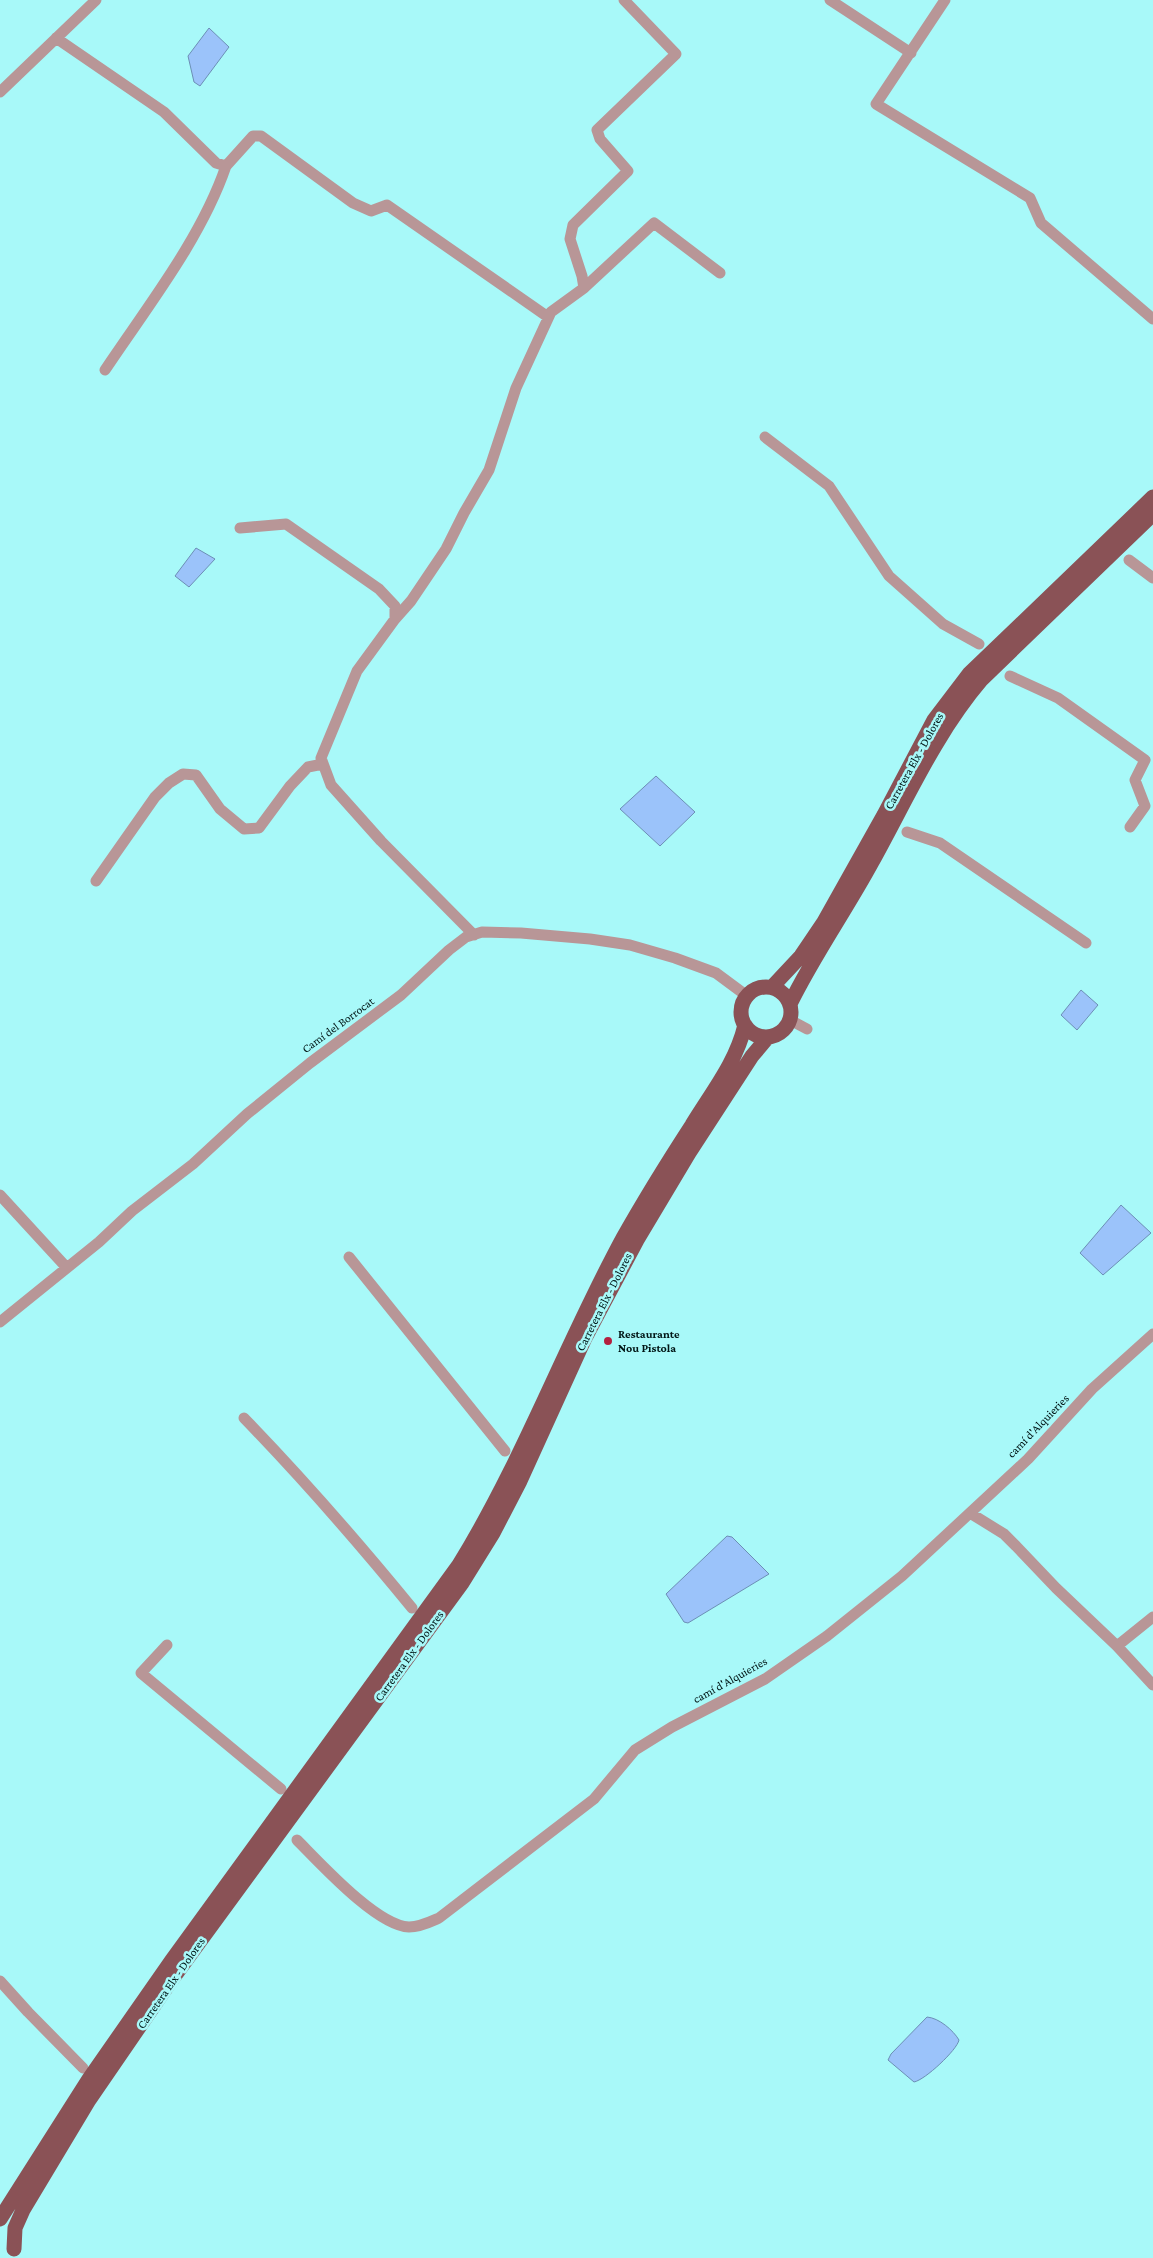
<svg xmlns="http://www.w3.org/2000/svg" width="1153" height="2258" font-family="'Crimson Pro',serif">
  <rect width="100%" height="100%" fill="#a8f9f9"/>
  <!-- water -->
  <path fill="#9bc3fa" stroke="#6c8fb5" d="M209 28 229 47 200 86 194 82 188 56Z
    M196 548 215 559 189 587 175 576Z
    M656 776 695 812 660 846 620 809Z
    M1081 990 1098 1005 1077 1030 1061 1015Z
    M1121 1205 1151 1233 1103 1275 1080 1253Z
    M727 1536 732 1537 769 1574 688 1623 684 1622 666 1594Z
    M927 2017C939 2018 953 2030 959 2040 957 2050 925 2080 914 2082L888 2060 891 2054Z"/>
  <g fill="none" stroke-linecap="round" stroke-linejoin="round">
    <!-- minor -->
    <path stroke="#b89697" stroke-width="11" d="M830 0 911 53
      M945 0 876 104 1030 198 1041 223 1153 319
      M56 38 164 112 216 163 226 166 253 136H261L353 203 371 211 387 205 548 317
      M0 92 96 0
      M584 288 654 223 720 273
      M105 370C147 307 201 239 226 166
      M765 437 829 486 889 576 943 624 979 644
      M240 528 286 524 379 589 395 606V619L357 671 321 758 331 785 381 841 474 935
      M1129 560 1153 578
      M395 619 411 601 446 549 464 513 489 470 516 388 551 312 584 288 582 276 570 239 573 225 628 171 600 139 597 130 676 54 624 0
      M1010 676 1058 698 1145 760 1135 780 1145 806 1130 827
      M907 832 940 843 1086 943
      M96 881 155 797 169 783 183 774 196 775 220 809 244 829 259 828 290 786 308 767 323 764
      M790 1020 807 1029
      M0 1195 67 1268
      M349 1257 505 1451
      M0 1322 99 1242 132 1211 193 1164 247 1114 310 1063 401 995 449 950 466 937 482 932 521 933 590 939 630 945 675 958 716 973 747 996
      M244 1418C303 1479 358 1542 412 1608
      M970 1513 1004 1534 1016 1546 1056 1588 1117 1646 1153 1617
      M167 1645 141 1673 281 1789
      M1117 1646 1153 1685
      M297 1840C320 1863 377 1926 409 1927 420 1927 430 1922 439 1918L594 1799 635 1750 672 1727 765 1679 827 1636 902 1576 1028 1459 1092 1389 1153 1334
      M0 1981 28 2012 83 2068"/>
    <!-- major -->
    <path stroke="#8a5256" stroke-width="15" d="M772 987 801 956 824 922 884 815 934 720 969 674 1153 497
      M741 1012a25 25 0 1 1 50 0a25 25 0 1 1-50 0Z
      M790 1004C814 955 846 910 872 862 907 799 935 734 982 679L1153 514
      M0 2219 89 2079 172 1960 459 1565C523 1461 565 1345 623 1238 645 1199 668 1162 692 1125 712 1092 736 1063 745 1025
      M14 2249 15 2228 23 2210 89 2100 170 1982 462 1583 493 1533 520 1481 585 1338 637 1240 689 1153 752 1056 768 1037"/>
  </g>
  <!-- markers -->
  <circle fill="#b3203f" stroke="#a8f9f9" stroke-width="2" cx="608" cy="1341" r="5"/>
  <g text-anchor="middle" stroke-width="5" stroke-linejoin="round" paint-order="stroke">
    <!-- street labels -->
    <g font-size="12" fill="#001515" stroke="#a8f9f9">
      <text transform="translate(914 761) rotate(-61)" y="4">Carretera Elx - Dolores</text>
      <text transform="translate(338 1025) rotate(-36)" y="4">Camí del Borrocat</text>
      <text transform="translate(604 1302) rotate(-63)" y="4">Carretera Elx - Dolores</text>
      <text transform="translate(1038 1426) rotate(-46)" y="4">camí d'Alquieries</text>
      <text transform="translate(409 1656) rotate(-54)" y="4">Carretera Elx - Dolores</text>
      <text transform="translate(730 1680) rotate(-29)" y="4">camí d'Alquieries</text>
      <text transform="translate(171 1983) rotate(-55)" y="4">Carretera Elx - Dolores</text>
    </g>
    <!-- poi labels -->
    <g font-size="12" font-weight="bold" fill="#001515" stroke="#a8f9f9" text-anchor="start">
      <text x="618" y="1338">Restaurante<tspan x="618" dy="14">Nou Pistola</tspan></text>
    </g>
  </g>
</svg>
